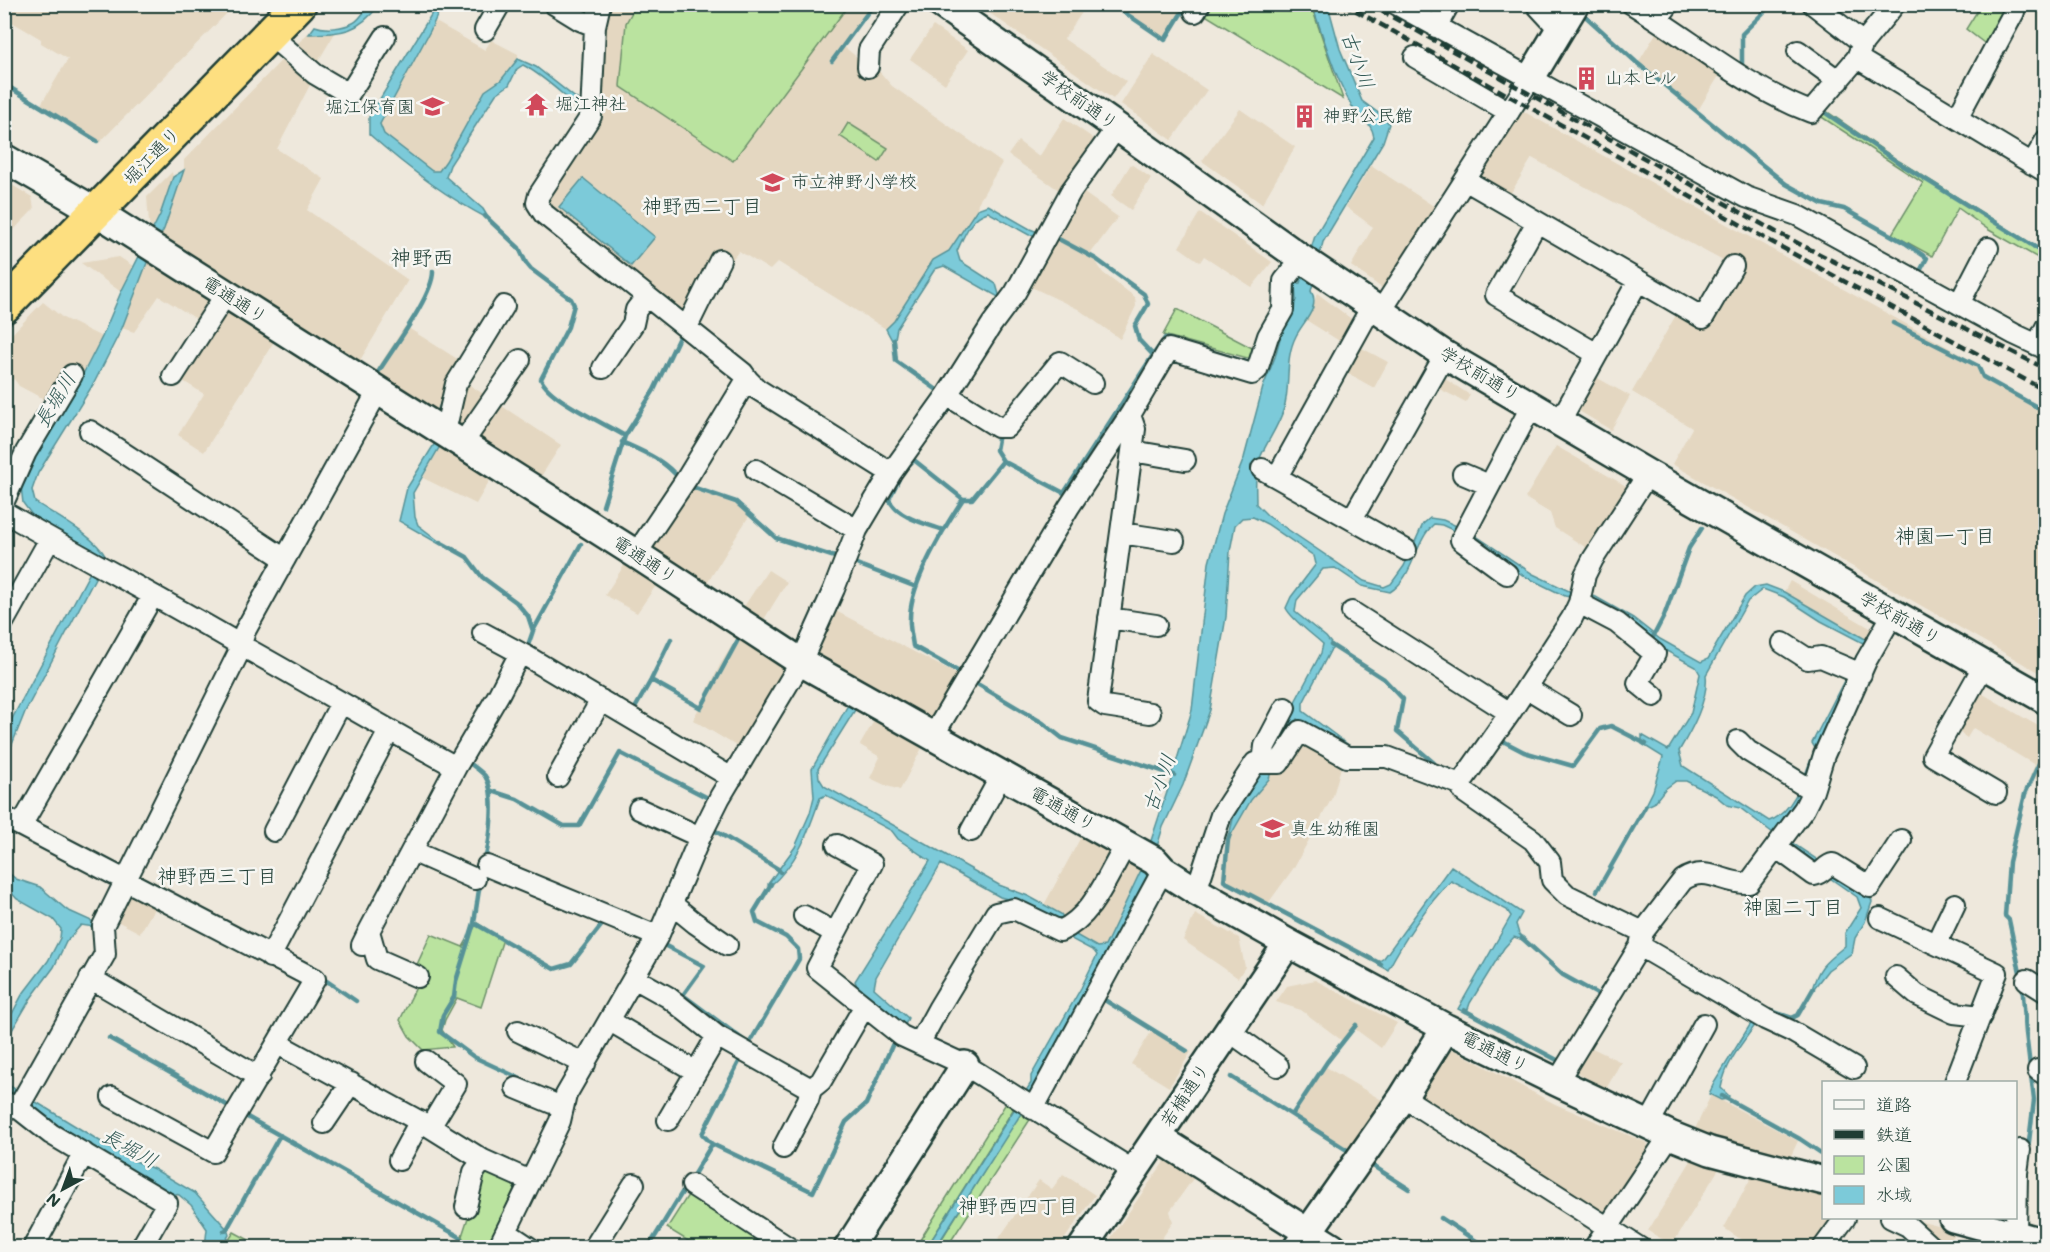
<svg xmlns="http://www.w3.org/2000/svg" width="2050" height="1252" font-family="Mali,'Klee One',sans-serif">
  <rect width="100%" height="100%" fill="#eee8dc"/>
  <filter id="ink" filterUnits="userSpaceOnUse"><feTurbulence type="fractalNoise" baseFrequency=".0167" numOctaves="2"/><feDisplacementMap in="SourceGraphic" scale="12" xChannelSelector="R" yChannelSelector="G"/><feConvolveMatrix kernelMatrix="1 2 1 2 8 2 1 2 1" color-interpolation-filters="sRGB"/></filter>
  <g filter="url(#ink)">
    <!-- built -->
    <path fill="#e4d7c1" d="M5 4H235V5L99 143 40 106 68 59 41 43V39L5 18Z
      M983 4 1087 5 1064 39 1126 81 1113 99 981 7Z
      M606 5H872L843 46 863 62 866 72 878 70 892 86 1002 163 978 203 977 209 949 251 933 260 894 321 886 329 778 262 770 270 739 251 730 262 718 256 682 318 543 202 594 118Z
      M1115 5H1189L1168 38H1164Z
      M434 21 485 50 491 40 518 54V59L501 80 485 91 446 161 439 171H432L384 134 380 124Z
      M1661 25 1723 69 1697 112 1638 63Z
      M933 26 968 50 945 84 910 59Z
      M308 33H335L314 68 313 79 277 149 324 179 307 210 408 280 359 362 161 235 184 170V160Z
      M1153 54 1207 90 1172 140 1121 104Z
      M1240 109 1295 147 1262 204 1202 161Z
      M1521 110 1980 365 1983 377 2045 410V676L1672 464 1692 428 1632 392 1676 315 1701 329 1738 269 1532 158 1509 196 1478 177Z
      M1064 118 1100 143 1066 195 1008 155 1018 141 1039 157Z
      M1131 164 1151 178 1131 210 1111 196Z
      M1371 165 1438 209 1386 291 1351 266 1373 227 1346 207Z
      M172 172 173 177 160 215 152 228 149 223 147 197Z
      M5 181 32 197 34 209 5 239Z
      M1077 188 1118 217 1091 253 1103 273 1135 297 1136 306 1120 339 1078 309 1025 284Z
      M1200 212 1272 262 1252 287 1204 256 1200 262 1179 247Z
      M119 257 133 266 121 292 81 263Z
      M148 260 275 340 204 452 178 435 204 394 175 376 208 326 159 296 134 332 122 328Z
      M1317 293 1354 321 1341 342 1306 320 1313 307Z
      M43 302 63 318 102 337 63 409 19 386 14 379 5 386V341Z
      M405 326 470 367 462 380 561 445 540 478 375 372Z
      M1356 345 1388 362 1374 388 1342 370Z
      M1439 375 1470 395 1466 402 1433 386Z
      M1592 375 1630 396 1611 430 1574 408Z
      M440 446 491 478 476 504 423 478Z
      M1556 446 1633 490 1593 552 1555 528 1550 513 1525 498Z
      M685 487 735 504 749 516 706 585 647 547Z
      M625 564 657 584 637 613 605 595Z
      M768 570 787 582 763 621 743 608Z
      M1790 581 1877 632 1867 640 1784 592Z
      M830 608 962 677 933 721 810 650Z
      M738 636 791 672 743 750 693 720 720 665Z
      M1978 691 2045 730V784L2030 776 2035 765 1973 728 1967 738 1955 729Z
      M875 719 923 746 900 790 887 786 870 778 880 757 860 745Z
      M1301 735 1343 760 1333 796 1293 869 1266 906 1222 882 1226 839 1247 789Z
      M1082 835 1142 868 1105 947H1097L1074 934 1044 905Z
      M131 887 158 902 140 933 115 920Z
      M1195 914 1239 938 1245 967 1238 978 1183 940Z
      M1315 980 1397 1023 1381 1048 1355 1029 1344 1042 1301 1010 1276 1002 1287 986Z
      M1153 1029 1191 1052 1169 1087 1131 1064Z
      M1584 1044 1621 1062 1606 1089 1571 1069Z
      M1454 1050 1555 1104 1647 1143 1649 1153 1604 1218 1421 1102 1418 1091 1444 1053Z
      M1326 1067 1385 1102 1351 1151 1293 1115Z
      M1711 1095 1798 1141 1790 1158 1721 1140 1694 1131Z
      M1174 1158 1197 1173 1170 1211 1173 1222 1156 1247H1124L1110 1239 1164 1162Z
      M1692 1159 1720 1167 1672 1245 1648 1231Z
      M1063 1174 1095 1195 1059 1247H993L1039 1180 1052 1189Z
      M1753 1174 1823 1194 1824 1218H1833L1813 1247H1752L1724 1228Z
      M1906 1218 1958 1231 1944 1247H1938Z"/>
    <!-- green -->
    <path fill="#bae39f" stroke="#6c906a" stroke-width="1.5" d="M636 5 847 4 848 6 733 161 620 86 626 23Z
      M1189 5H1311L1343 99Z
      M1981 5H2000L2009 9 1988 46 1966 29Z
      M1822 108 1899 161 2045 252V262L1989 230 1958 208 1932 256 1892 234 1923 183 1817 114Z
      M848 123 888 148 879 162 840 136Z
      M1177 309 1258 351 1251 359 1163 335Z
      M477 923 503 939 481 1007 457 998 445 1020 442 1030 453 1047 423 1050 409 1036 400 1020 423 973 415 969 431 934 463 947Z
      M1008 1100 1016 1105 927 1247 915 1248Z
      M1023 1109 1033 1115 947 1247 936 1248Z
      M485 1166 518 1180 488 1247H463L465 1243 462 1236Z
      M690 1192 761 1237 754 1247H698L667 1228Z
      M234 1232 262 1247H228L225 1246Z"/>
    <!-- water -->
    <path fill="#7ccad9" stroke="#579297" stroke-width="1.5" d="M431 4 442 5 430 31 380 124 384 134 432 171H439L446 161 485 91 501 80 518 59 536 67 583 104 584 112C563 96 546 77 523 65L517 69 509 85 496 94 450 165 446 177 483 209 489 219C446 197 405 166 369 134V117L431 15 433 6Z
      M369 5H379C358 33 342 33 309 34L315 26C325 30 343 28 353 23 360 20 365 10 369 5Z
      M1314 5H1328L1340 49 1362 101 1384 117 1389 124 1383 142 1323 242 1311 291C1321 307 1303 322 1296 336 1284 359 1291 385 1284 408 1279 426 1267 441 1260 458 1254 473 1256 489 1256 504L1268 516 1364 581 1384 587 1391 584 1404 566 1423 524 1430 518 1443 520 1470 532 1533 574 1569 591 1596 597 1633 618 1660 639 1701 662 1708 659 1745 596 1755 587 1766 585 1784 592 1867 640V643H1863L1821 621 1784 597 1763 589 1748 601 1706 675C1709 699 1691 731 1679 751L1683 766 1769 821C1795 813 1806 771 1815 748L1812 743 1846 677 1851 676 1789 841 1869 894 1872 902 1865 922 1855 938 1852 953 1828 970 1811 992C1819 966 1824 963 1845 946V933L1861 908 1857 897 1788 849 1773 833 1740 808 1727 805 1716 796 1686 781H1676L1665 789 1654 803 1645 807 1653 791 1663 757 1642 744V735L1668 750 1691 713 1700 674 1696 667 1652 643 1594 602 1565 596 1524 576 1472 539 1442 525 1434 524C1414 542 1414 577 1390 592L1362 586 1335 568 1323 569 1297 600 1295 612 1326 637 1334 647 1330 651 1303 703V711L1350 746 1337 742 1297 719 1275 756 1269 779 1251 800 1228 840 1233 819 1247 789 1264 769 1288 715 1321 653 1323 644C1312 634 1291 619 1286 608L1291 597 1316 564 1314 556 1267 524 1253 517 1242 518 1235 525 1230 551 1226 617 1210 710 1183 785 1163 827 1149 873 1144 882 1146 888 1038 1087 936 1247H927L1031 1083V1076L1081 988 1097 955 1094 951 1073 940 1056 920 1021 903 1000 897 941 864 876 977 874 988 908 1018 905 1025H902L860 994 855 981 930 861 898 839 892 831 826 795 820 798C807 835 799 861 769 887L768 884 795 847 810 813 814 797 812 769 848 705 855 710 818 769 819 778 824 786 999 885 1028 896 1061 914 1074 934 1097 947 1105 946 1142 868 1171 780V773L1175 766 1192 710 1209 563 1222 514 1244 458 1263 387 1275 357 1283 327 1296 300 1295 284 1300 283 1315 236 1374 137C1371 120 1361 121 1353 108 1335 78 1326 44 1314 11Z
      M184 170 164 229 148 260 122 328 94 383 38 473 32 490 35 502C56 516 94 535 106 557L25 712 5 762V732L97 559 94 553 32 515 23 503 21 486 27 468 81 378 102 337 121 292 160 215 173 177Z
      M583 178 655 237 631 266 559 207Z
      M988 205 1030 229 1043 234 1029 235 988 212C971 216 964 236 957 251L960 261 996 284 1000 298 944 266 935 269 897 328 894 344 886 329 894 321 933 260 949 251 977 209Z
      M443 396 440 414V446L413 493 415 517 418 525 444 545H441L399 521 407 488 435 443 437 412Z
      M1451 866 1522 913 1516 924 1519 934 1526 941 1514 937 1504 948 1470 1003 1467 1012 1465 1013 1458 1009 1511 916 1507 910 1451 881C1428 903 1403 941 1388 970L1379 965 1378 962 1384 958Z
      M5 870 16 879 40 887 67 910 96 923 94 927 81 925 66 942 54 967 31 998 5 1042V1027L22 995 48 961 60 938 61 929 53 919 17 899 5 886Z
      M1753 1020 1756 1024C1742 1043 1725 1064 1721 1088L1729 1096 1728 1099 1721 1100 1709 1094 1714 1083Z
      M5 1083 126 1157 154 1169 195 1193 227 1229 229 1235 222 1247H205L207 1229 191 1205 179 1195 171 1193 129 1173 7 1094 5 1092Z"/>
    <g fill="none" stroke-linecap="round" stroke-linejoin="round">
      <!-- stream -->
      <path stroke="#579297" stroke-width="4.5" d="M1112 4 1165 40 1187 4
        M1582 13 1636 62 1786 184 1822 204 1844 209 1905 243 1927 258 1919 273
        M832 61 874 4
        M1742 67V34L1772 4
        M4 84 97 141
        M1821 110 1899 163 2046 254
        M485 216 519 248 526 263 531 269 571 299 574 305 568 327 541 379C548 399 606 424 625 436
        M1053 236 1096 259 1144 294 1148 304 1135 326 1139 340 1153 355 1165 338 1175 341
        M1893 323 1978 366 1983 377 2046 412
        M894 340 896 361 940 392 942 389
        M1189 345 1253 364
        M379 371C392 350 434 294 433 271
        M999 434 996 450 1003 461
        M622 442C644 452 665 460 680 480
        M905 469 914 460 963 499
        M899 479 889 499C896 517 926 524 943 530
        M689 486 736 502 776 538 841 559
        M603 506 625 436 654 390 680 335
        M440 542 467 557 482 577 516 602 528 616 533 631
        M849 561 916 587
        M1652 639 1664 616 1689 548 1702 528
        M1331 645 1384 679 1403 699 1397 731 1434 763
        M526 651 533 631 581 544
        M961 673 913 646C912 637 909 627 910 618 910 583 944 528 963 499H972L1003 461 1064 493 1153 355
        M651 680 671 639
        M979 685 1043 723 1062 738 1174 775
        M631 709 634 710 651 680 701 708 739 638
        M1503 741 1524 752 1573 766 1600 729 1611 726 1646 744
        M468 759 467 761C473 766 481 771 485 776 497 794 490 840 485 860
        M492 791 517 799 564 826H579L620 753 710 799
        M716 825 714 830 778 869 780 872
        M1230 834 1228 840 1224 881 1381 964
        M480 883 474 923 456 981 454 997 443 1015 440 1032 474 1057 536 1086
        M1597 891 1645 807
        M474 923 554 969 571 964 604 922
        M1522 938 1563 975 1599 995 1602 989
        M662 944 704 966 683 995 749 1044 799 959 798 949 786 937 757 922 754 912 771 884
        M321 977 356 1001
        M1103 999 1187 1051
        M1464 1010 1559 1061
        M1767 1011 1774 1012 1792 1018 1798 1015 1813 989
        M109 1038 232 1108
        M1231 1077 1292 1115
        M1722 1096 1800 1139 1824 1155
        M242 1114 460 1237 462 1243 461 1248
        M712 1144 702 1134 740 1060
        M1347 1150 1292 1115 1327 1062 1356 1025
        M2028 1150 2034 1100 2026 1033 2022 982 2009 920 2005 916 2009 862 2025 794 2046 748
        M1370 1164 1409 1189
        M691 1179 712 1144 813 1192 846 1122 866 1104 895 1039
        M1441 1218 1487 1248
        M224 1231 227 1229 280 1135
        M648 1248 686 1186"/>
      <defs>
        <path id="street" d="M554 4 580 20 595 26
          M600 4 595 26 591 116 539 195 537 203 544 214 743 373 748 380 757 389 891 473
          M1396 4 1746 197 1797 215 2014 334 2046 349
          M1536 4 1560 30
          M1632 4C1692 40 1745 87 1811 112L1857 58 1863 43 1895 4
          M1813 4 1863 43
          M1195 12 1200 4
          M1657 19 1669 4
          M1436 27 1449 4
          M485 30 500 4
          M270 35 315 74 349 94 385 37
          M1798 51 1839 81
          M1415 57 1509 112
          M1857 58 2046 172
          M868 67 869 50 899 4
          M1957 118 2014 12
          M2032 164 2046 140
          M1465 180 1703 318 1733 266
          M1537 222 1496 295 1597 354
          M1959 304 1988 248
          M1381 311 1530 79
          M687 327 720 260
          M2037 345 2046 327
          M603 368 633 324 636 310 647 296
          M173 376 226 294
          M947 395 998 427H1007L1060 362 1093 383
          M1130 415 1135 429 1098 701 1105 706 1150 713
          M1560 421 1638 281
          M90 431 285 559
          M443 432 447 423 456 384 504 306
          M462 444 520 360
          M1132 451 1185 460
          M1262 469 1406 550
          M756 470 857 530
          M1463 474 1489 485
          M1277 477 1372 306
          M4 501 26 452 72 375
          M4 512C83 558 164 600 242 646 314 686 384 728 456 767L499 694 520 653
          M1352 519 1445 355
          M1121 533 1174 541
          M636 554 687 478 743 386 748 380
          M1507 574 1461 540 1532 405
          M1579 603 1617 623 1655 654 1638 683 1654 696
          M1352 612 1510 713
          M1109 618 1156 625
          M4 621 50 539
          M483 633 528 657 732 778
          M1783 643 1808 659 1821 657 1861 674
          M1984 665 1933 756 1996 793
          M1527 688 1571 715
          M933 736 1069 507 1130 415 1169 349 1252 374 1257 370 1268 336 1283 310 1284 281 1302 259
          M1738 741 1748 751 1813 791
          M1263 763 1265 746 1285 708
          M558 777 601 700
          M1460 784 1464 792 1533 840 1550 862 1552 880 1567 895 1643 932
          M639 809 700 837
          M26 817 152 597
          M6 818 315 979 213 1152 112 1097
          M274 831 341 703
          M971 831 1002 774
          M837 845 872 864 817 968 902 1036 965 1065 1134 1171
          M1777 848 1814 875C1822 874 1826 865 1833 864L1870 887 1901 840
          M412 851 475 879
          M487 866 647 932 659 934
          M1196 891 1221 815 1255 763H1279L1300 731 1347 757H1387L1460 784 1510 713 1572 618 1579 603 1585 575 1593 559 1648 474
          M673 905 695 923 727 945
          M804 916 835 933
          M1880 918 1997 973 1955 1082
          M369 931 456 767
          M1936 944 1955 904
          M362 945 369 931 377 959 418 977
          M1640 946 1765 1019 1791 1031 1854 1068
          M270 957 389 731
          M1896 977 1917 995 1954 1013 1981 1016
          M90 978 259 1077
          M634 978 668 997 717 1036 811 1089 821 1081 864 1007
          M2027 980 2046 992
          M610 1021 695 1071
          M518 1031 585 1064
          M1229 1031 1278 1066
          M278 1044 430 1127 483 1160 530 1181
          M919 1044 938 1009 996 913 1014 909 1060 931C1095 915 1107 875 1126 845
          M426 1061 456 1084 430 1127
          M2038 1070 2046 1075
          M1557 1082 1640 946 1643 932 1683 880C1707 864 1724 885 1749 883L1804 809 1813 791 1824 755 1866 661 1893 614
          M516 1088 552 1103 563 1105
          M1403 1097 1640 1248
          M4 1102 18 1108 51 1134 167 1203 141 1248
          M18 1108 105 954 103 926 238 654 245 631 378 391
          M1033 1109 1163 870
          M668 1120 717 1036
          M324 1123 351 1083
          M1648 1125 1704 1024
          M783 1148 808 1100 811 1089
          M399 1160 420 1121
          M692 1185 789 1248
          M466 1207 474 1172 483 1160
          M1891 1218 1908 1226 1932 1248
          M506 1232 530 1248
          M2016 1235 2017 1173 2020 1150
          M33 1248 84 1153
          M498 1248 560 1121 566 1095 659 934 700 837 720 797 801 662 834 589 857 530 891 473 947 395 992 324 1015 293 1071 191 1117 127
          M594 1248 634 1184
          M1594 1248 1670 1135
          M1823 1248 1845 1218"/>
        <path id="secondary" d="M941 4 1117 127 1302 259 1445 355 1648 474 2046 700
          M1530 79 1575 4
          M4 158 97 212 636 554 801 662 1155 861 1163 870 1196 891 1288 943 1446 1028 1557 1082 1670 1135 1710 1151 1824 1181
          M1157 1137 1333 1248
          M1953 1218 2046 1243
          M848 1248 965 1065
          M1082 1248 1288 943
          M1297 1248 1403 1097 1446 1028"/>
        <path id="highway" d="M4 306 299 4"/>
      </defs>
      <!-- street casing -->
      <use href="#street" stroke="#1f3d34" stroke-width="24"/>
      <!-- secondary casing -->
      <use href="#secondary" stroke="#1f3d34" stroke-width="32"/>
      <!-- highway casing -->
      <use href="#highway" stroke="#1f3d34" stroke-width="38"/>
      <!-- street -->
      <use href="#street" stroke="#f6f6f2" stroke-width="20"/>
      <!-- secondary -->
      <use href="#secondary" stroke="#f6f6f2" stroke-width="27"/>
      <!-- highway -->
      <use href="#highway" stroke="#fddf80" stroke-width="33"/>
      <!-- rail -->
      <path stroke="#1f3d34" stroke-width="4.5" stroke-dasharray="9 4.5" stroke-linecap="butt" d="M1344 4 1770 241 2046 391
        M1369 4 1776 232 2046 369"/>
    </g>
  </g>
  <!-- icons -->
  <defs>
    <symbol id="building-bare" viewBox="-9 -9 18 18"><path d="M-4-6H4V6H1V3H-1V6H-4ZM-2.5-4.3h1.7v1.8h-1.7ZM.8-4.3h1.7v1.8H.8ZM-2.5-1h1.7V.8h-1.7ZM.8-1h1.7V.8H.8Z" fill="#d1495b" stroke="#f6f6f2" stroke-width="2.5" paint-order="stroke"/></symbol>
    <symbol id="temple-bare" viewBox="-9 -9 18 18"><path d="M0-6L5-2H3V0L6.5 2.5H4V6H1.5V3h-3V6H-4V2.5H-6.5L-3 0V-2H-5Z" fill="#d1495b" stroke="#f6f6f2" stroke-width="2.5" paint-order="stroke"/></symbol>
    <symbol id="school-bare" viewBox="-9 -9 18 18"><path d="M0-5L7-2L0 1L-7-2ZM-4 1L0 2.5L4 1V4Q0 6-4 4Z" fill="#d1495b" stroke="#f6f6f2" stroke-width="2.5" paint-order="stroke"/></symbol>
  </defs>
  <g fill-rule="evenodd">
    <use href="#building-bare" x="1570" y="62" width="33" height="33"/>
    <use href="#temple-bare" x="520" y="88" width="33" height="33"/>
    <use href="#school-bare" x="416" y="90" width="33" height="33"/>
    <use href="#building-bare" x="1288" y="100" width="33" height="33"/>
    <use href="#school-bare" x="756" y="166" width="33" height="33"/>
    <use href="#school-bare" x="1256" y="812" width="33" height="33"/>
  </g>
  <g text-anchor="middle" stroke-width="5" stroke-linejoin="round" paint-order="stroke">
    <!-- poi labels -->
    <g font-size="18" fill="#1f3d34" stroke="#f6f6f2" text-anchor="start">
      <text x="1605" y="84">山本ビル</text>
      <text x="555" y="110">堀江神社</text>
      <text x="415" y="113" text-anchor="end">堀江保育園</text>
      <text x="1323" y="122">神野公民館</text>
      <text x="791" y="188">市立神野小学校</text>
      <text x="1290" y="835">真生幼稚園</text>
    </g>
    <!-- street labels -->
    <g font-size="18" fill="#1f3d34" stroke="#f6f6f2">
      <text transform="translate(1079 100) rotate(35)" y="6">学校前通り</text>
      <text transform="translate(152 156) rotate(-46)" y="6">堀江通り</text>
      <text transform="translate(235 300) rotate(32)" y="6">電通通り</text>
      <text transform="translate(1480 374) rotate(31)" y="6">学校前通り</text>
      <text transform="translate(645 560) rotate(33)" y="6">電通通り</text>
      <text transform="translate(1900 618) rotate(30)" y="6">学校前通り</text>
      <text transform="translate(1063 809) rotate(29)" y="6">電通通り</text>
      <text transform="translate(1495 1052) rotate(26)" y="6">電通通り</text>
      <text transform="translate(1185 1095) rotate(-56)" y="6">若楠通り</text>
    </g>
    <!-- water labels -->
    <g font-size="20" font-style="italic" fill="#325955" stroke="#f6f6f2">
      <text transform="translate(1358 60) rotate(70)" y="7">古小川</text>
      <text transform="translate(55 400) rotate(-59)" y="7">長堀川</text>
      <text transform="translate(1159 783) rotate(-70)" y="7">古小川</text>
      <text transform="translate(130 1148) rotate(29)" y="7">長堀川</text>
    </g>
    <!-- neighbourhood labels -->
    <g font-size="20" fill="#1f3d34" stroke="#f6f6f2">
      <text x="702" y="213">神野西二丁目</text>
      <text x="1945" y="543">神園一丁目</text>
      <text x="217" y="883">神野西三丁目</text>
      <text x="1793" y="914">神園二丁目</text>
      <text x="1018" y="1213">神野西四丁目</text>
    </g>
    <!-- quarter labels -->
    <g font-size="21" fill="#1f3d34" stroke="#f6f6f2">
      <text x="422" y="265">神野西</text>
    </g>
  </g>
  <!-- margin -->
  <rect width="2050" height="1252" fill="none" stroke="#f6f6f2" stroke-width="24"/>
  <rect x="12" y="12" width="2026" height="1228" fill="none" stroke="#1f3d34" stroke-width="2" filter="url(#ink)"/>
  <!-- legend -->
  <rect x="1822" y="1081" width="195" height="138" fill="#f6f6f2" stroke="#a0aca6" stroke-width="1.5"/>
  <rect x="1834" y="1100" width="30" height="9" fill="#f6f6f2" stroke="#a0aca6" stroke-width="1.5"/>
  <text x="1876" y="1111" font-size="18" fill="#1f3d34">道路</text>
  <rect x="1834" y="1130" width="30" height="9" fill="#1f3d34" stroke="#a0aca6" stroke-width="1.5"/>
  <text x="1876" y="1141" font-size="18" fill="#1f3d34">鉄道</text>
  <rect x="1834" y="1156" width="30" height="18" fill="#bae39f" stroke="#a0aca6" stroke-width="1.5"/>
  <text x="1876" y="1171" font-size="18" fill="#1f3d34">公園</text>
  <rect x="1834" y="1186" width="30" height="18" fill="#7ccad9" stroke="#a0aca6" stroke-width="1.5"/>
  <text x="1876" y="1201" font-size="18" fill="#1f3d34">水域</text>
  <!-- north arrow -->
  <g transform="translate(63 1189) rotate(221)" stroke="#f6f6f2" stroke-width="4.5" paint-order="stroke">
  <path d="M0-4.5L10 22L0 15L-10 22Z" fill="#1f3d34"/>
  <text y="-9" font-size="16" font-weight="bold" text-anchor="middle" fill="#1f3d34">N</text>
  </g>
</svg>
